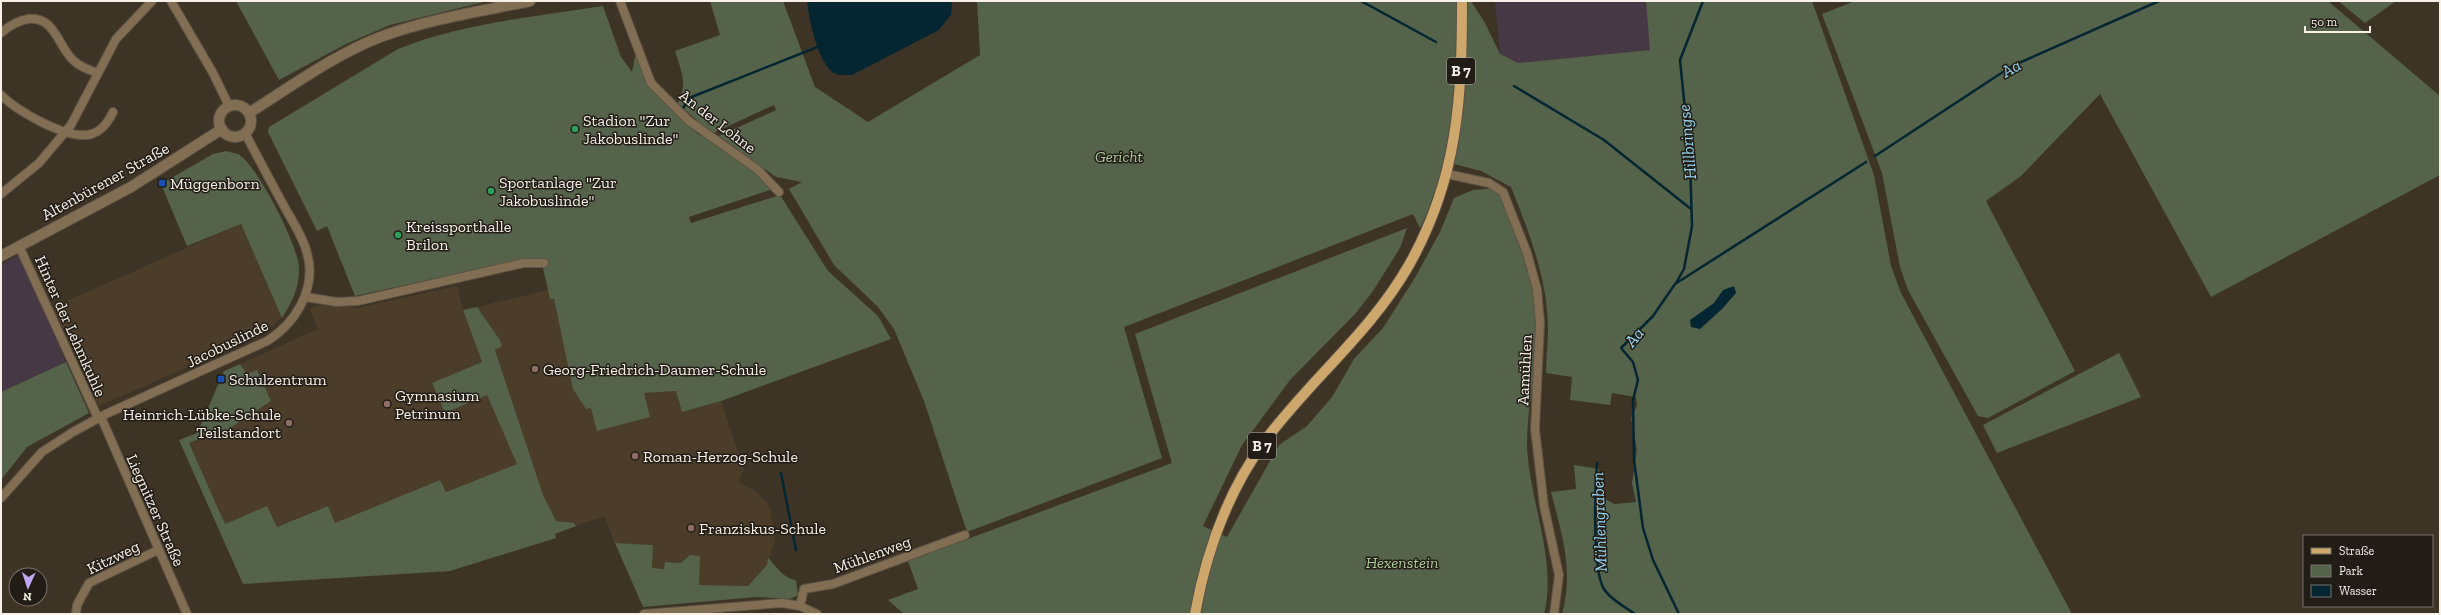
<svg xmlns="http://www.w3.org/2000/svg" width="2441" height="615" font-family="'Zilla Slab',serif">
  <rect width="100%" height="100%" fill="#3e3426"/>
  <!-- commercial -->
  <path fill="#473845" d="M1495 1H1646L1651 50 1518 63 1500 54Z
    M20 254 66 362 1 392V265Z"/>
  <!-- built -->
  <path fill="#4b3d29" d="M241 224 282 318 259 336 99 406 53 307Z
    M457 286 463 310 482 362 432 383 446 413 487 394 517 464 445 492 440 480 335 523 328 506 276 527 267 506 225 524 189 443 217 432 218 435 247 374 240 364 318 329 309 309 324 304 357 308Z
    M548 290 550 299 554 298 577 396 676 391 682 412 721 401 744 469 739 482 757 492 770 507 775 539 767 565 748 586 698 585 690 555 681 563 665 562V569L652 568 653 545 615 543 604 516 576 526 573 523 556 521 543 495 495 350 502 346 500 340 477 307Z"/>
  <!-- green -->
  <path fill="#54634a" d="M236 1H488L390 25 346 44 279 80Z
    M710 1H783L815 87 868 122 980 55 977 1H1471L1485 23 1500 54 1518 63 1650 50 1646 1H1812L1874 175 1891 266 1901 293 2072 614H1562C1574 570 1562 535 1551 492L1576 489 1574 465 1599 469 1597 494 1614 504 1636 502 1632 483 1637 450 1631 418 1637 406 1636 397 1612 393 1610 405 1570 400 1572 377 1546 373C1546 359 1548 344 1548 330 1548 280 1529 232 1511 187L1481 171 1450 163C1434 182 1432 207 1420 228L1413 214 1124 327 1162 458 967 532 924 401 894 329 878 307 834 265 789 189 802 182 776 177 719 136 776 110 774 105 711 134 678 103C688 85 681 70 675 51L720 35Z
    M1855 1H2328L2440 96V175L2211 297 2100 94 2021 176 1986 201 2075 371 1988 418 1978 416 1908 290 1900 267 1882 173 1822 14Z
    M2338 1H2396L2365 23Z
    M603 6 621 57 632 72 636 52 648 82 698 134 731 151 773 189 689 217 691 223 780 195 828 271 878 316 891 339 721 401 682 412 676 391 644 393 650 417 597 431 591 408 586 409 573 389 554 299H550L543 268 544 258 525 259 355 296 327 226 317 231 268 132 269 127 398 49C462 23 535 17 603 6Z
    M226 151C229 152 234 153 238 154 256 163 300 248 299 269 299 289 292 302 282 318L241 224 187 246 161 184 213 154Z
    M1473 190C1479 190 1488 188 1494 190 1505 195 1510 216 1514 226 1528 258 1539 294 1538 329 1538 367 1527 405 1527 443 1528 499 1558 560 1544 614H904L888 600 918 589 908 561 1172 463 1135 334 1407 228 1400 248 1373 291 1356 313 1290 380 1242 445 1203 526 1227 537 1279 445 1307 426 1332 397 1354 359 1383 328 1416 276 1440 232 1454 198Z
    M477 307 500 340 502 346 495 350 543 495 556 521 574 523 576 526 555 534 556 538 450 571 243 584 179 440 195 434 199 429 224 371 240 364 247 374 257 370 271 401 218 436 216 432 189 443 225 524 267 506 277 527 328 506 335 523 440 480 446 492 517 464 487 395 445 413 432 383 482 362 463 310Z
    M2119 353 2141 397 1997 453 1983 425Z
    M66 362 89 413 27 447 1 480V392Z
    M615 543 653 545 652 568 664 569 665 562 681 563 690 555 700 556 699 585 748 586 767 565 768 558C776 566 784 579 796 580L798 595 790 599 757 597 643 607Z"/>
  <!-- water -->
  <path fill="#042532" d="M807 1H952L951 15 939 30 852 75C845 75 836 76 831 71 817 57 809 20 807 1Z
    M1734 286 1736 293 1722 309 1700 329 1691 327 1690 320 1714 303 1723 290Z"/>
  <g fill="none" stroke-linecap="round" stroke-linejoin="round">
    <!-- stream -->
    <path stroke="#042532" stroke-width="2.5" d="M1361 1 1436 42
      M1514 86 1604 140 1691 209
      M682 110 689 98 820 46
      M1875 156 2012 66 2159 1
      M1676 283 1684 269 1692 226 1690 159 1680 60 1703 1
      M1597 463C1595 488 1592 570 1604 589 1610 599 1625 607 1635 614
      M781 473 796 550
      M1679 614 1653 560 1643 528 1634 460 1633 400 1638 380 1633 362 1621 348 1653 316 1675 284 1866 162"/>
    <defs>
      <path id="minor" d="M171 1 213 73 229 106
        M620 1 651 83 689 121 757 169 779 192
        M1 33C17 19 40 10 54 32 61 41 64 52 73 60 80 67 89 70 98 73
        M1 95C17 111 63 137 86 135 99 134 108 123 113 112
        M1447 174 1489 183 1503 192 1527 253 1537 289 1540 323 1535 429 1544 506 1559 575 1554 614
        M1 194 39 163 71 125 116 39 152 1
        M19 246 98 418
        M305 297 337 302 358 301 524 263H544
        M101 417 187 614
        M1 498 42 452 73 432 106 414 267 341C296 323 317 288 307 253 303 236 292 221 284 206 271 182 258 158 245 133
        M800 606 804 589 833 584 965 535
        M76 614 77 605 89 583 158 550
        M644 614 782 603 800 606 817 614"/>
      <path id="tertiary" d="M219 121a16 16 0 1 1 32 0a16 16 0 1 1-32 0Z
        M249 113C292 86 335 54 383 36 430 19 481 11 530 1
        M1 256 131 187 222 129"/>
      <path id="primary" d="M1195 614C1206 553 1227 493 1264 442 1309 381 1371 332 1409 265 1458 178 1462 98 1462 1"/>
    </defs>
    <!-- minor casing -->
    <use href="#minor" stroke="#5c5245" stroke-width="10"/>
    <!-- tertiary casing -->
    <use href="#tertiary" stroke="#5c5245" stroke-width="12"/>
    <!-- primary casing -->
    <use href="#primary" stroke="#5c5245" stroke-width="12"/>
    <!-- minor -->
    <use href="#minor" stroke="#826f53" stroke-width="8"/>
    <!-- tertiary -->
    <use href="#tertiary" stroke="#826f53" stroke-width="10"/>
    <!-- primary -->
    <use href="#primary" stroke="#cda76c" stroke-width="10"/>
  </g>
  <!-- markers -->
  <g fill="#2e9e5b" stroke="#211c16" stroke-width="1.5">
    <circle cx="575" cy="129" r="4"/>
    <circle cx="491" cy="191" r="4"/>
    <circle cx="398" cy="235" r="4"/>
  </g>
  <g fill="#1a4fb4" stroke="#211c16" stroke-width="1.5">
    <rect x="158" y="179" width="8" height="8" rx="2"/>
    <rect x="217" y="375" width="8" height="8" rx="2"/>
  </g>
  <g fill="#8d6e63" stroke="#211c16" stroke-width="1.5">
    <circle cx="535" cy="369" r="4"/>
    <circle cx="387" cy="404" r="4"/>
    <circle cx="289" cy="423" r="4"/>
    <circle cx="635" cy="456" r="4"/>
    <circle cx="691" cy="528" r="4"/>
  </g>
  <g text-anchor="middle" stroke-width="3" stroke-linejoin="round" paint-order="stroke">
    <!-- shield labels -->
    <g fill="#211c16" stroke="#b7b1a9" stroke-width="1">
      <rect x="1447" y="58" width="28" height="26" rx="3"/>
      <rect x="1248" y="433" width="28" height="26" rx="3"/>
    </g>
    <g font-size="15" font-weight="bold" fill="#f7f1e8">
      <text x="1461" y="76">B 7</text>
      <text x="1262" y="451">B 7</text>
    </g>
    <!-- poi labels -->
    <g font-size="16" fill="#f7f1e8" stroke="#211c16" text-anchor="start">
      <text x="583" y="126">Stadion "Zur<tspan x="583" dy="18">Jakobuslinde"</tspan></text>
      <text x="499" y="188">Sportanlage "Zur<tspan x="499" dy="18">Jakobuslinde"</tspan></text>
      <text x="170" y="189">Müggenborn</text>
      <text x="406" y="232">Kreissporthalle<tspan x="406" dy="18">Brilon</tspan></text>
      <text x="543" y="375">Georg-Friedrich-Daumer-Schule</text>
      <text x="229" y="385">Schulzentrum</text>
      <text x="395" y="401">Gymnasium<tspan x="395" dy="18">Petrinum</tspan></text>
      <text x="281" y="420" text-anchor="end">Heinrich-Lübke-Schule<tspan x="281" dy="18">Teilstandort</tspan></text>
      <text x="643" y="462">Roman-Herzog-Schule</text>
      <text x="699" y="534">Franziskus-Schule</text>
    </g>
    <!-- street labels -->
    <g font-size="16" fill="#f7f1e8" stroke="#211c16">
      <text transform="translate(718 121) rotate(38)" y="6">An der Lohne</text>
      <text transform="translate(105 181) rotate(-29)" y="6">Altenbürener Straße</text>
      <text transform="translate(71 326) rotate(66)" y="6">Hinter der Lehmkuhle</text>
      <text transform="translate(227 343) rotate(-26)" y="6">Jacobuslinde</text>
      <text transform="translate(1524 370) rotate(-87)" y="6">Aamühlen</text>
      <text transform="translate(156 510) rotate(66)" y="6">Liegnitzer Straße</text>
      <text transform="translate(872 554) rotate(-20)" y="6">Mühlenweg</text>
      <text transform="translate(113 557) rotate(-26)" y="6">Kitzweg</text>
    </g>
    <!-- park labels -->
    <g font-size="16" font-style="italic" fill="#aecc9b" stroke="#211c16">
      <text x="1119" y="162">Gericht</text>
      <text x="1402" y="568">Hexenstein</text>
    </g>
    <!-- water labels -->
    <g font-size="17" font-style="italic" fill="#97d5f2" stroke="#211c16">
      <text transform="translate(2011 68) rotate(-29)" y="6">Aa</text>
      <text transform="translate(1687 142) rotate(-95)" y="6">Hillbringse</text>
      <text transform="translate(1634 337) rotate(-50)" y="6">Aa</text>
      <text transform="translate(1599 522) rotate(-92)" y="6">Mühlengraben</text>
    </g>
  </g>
  <!-- border -->
  <rect width="2441" height="615" fill="none" stroke="#f7f1e8" stroke-width="4"/>
  <!-- legend -->
  <rect x="2303" y="535" width="130" height="72" fill="#211c16" stroke="#77716a"/>
  <rect x="2311" y="548" width="20" height="6" fill="#cda76c" stroke="#77716a"/>
  <text x="2339" y="555" font-size="12" fill="#f7f1e8">Straße</text>
  <rect x="2311" y="565" width="20" height="12" fill="#54634a" stroke="#77716a"/>
  <text x="2339" y="575" font-size="12" fill="#f7f1e8">Park</text>
  <rect x="2311" y="585" width="20" height="12" fill="#042532" stroke="#77716a"/>
  <text x="2339" y="595" font-size="12" fill="#f7f1e8">Wasser</text>
  <!-- north arrow -->
  <g transform="translate(28 587) rotate(183)"><circle r="19" fill="#211c16" stroke="#77716a"/>
  <path d="M0-3L7 15L0 10L-7 15Z" fill="#c1a8f3"/>
  <text y="-6" font-size="11" font-weight="bold" text-anchor="middle" fill="#f7f1e8">N</text>
  </g>
  <!-- scale -->
  <path d="M2305 26v6h65v-6" fill="none" stroke="#f7f1e8" stroke-width="2"/>
  <text x="2311" y="26" font-size="12" fill="#f7f1e8" stroke="#211c16" stroke-width="3" paint-order="stroke">50 m</text>
</svg>
